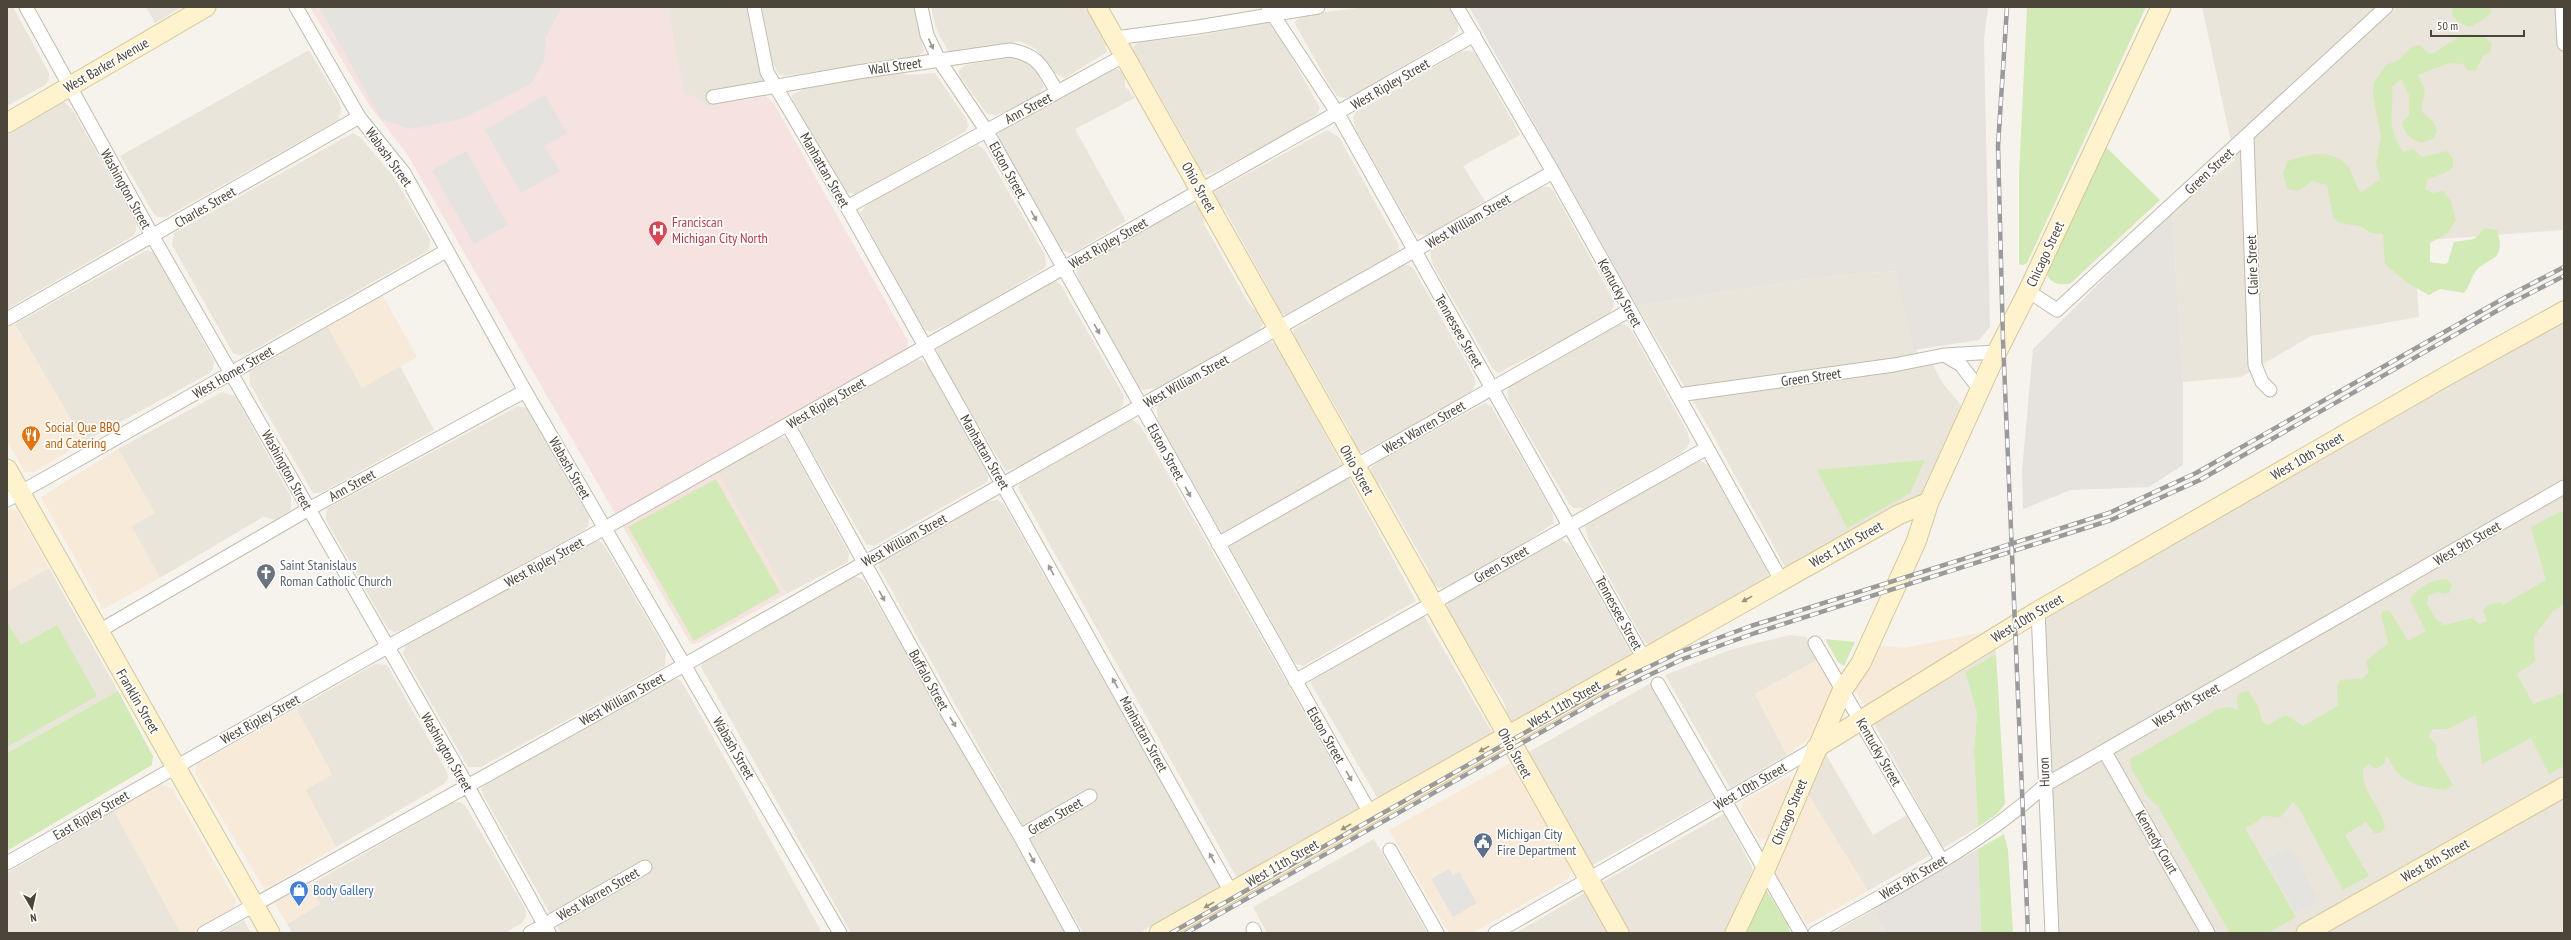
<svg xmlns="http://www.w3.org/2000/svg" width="2571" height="940" font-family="'PT Sans Narrow',sans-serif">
  <rect width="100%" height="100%" fill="#f6f3ec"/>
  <!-- residential -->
  <path fill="#eae5da" d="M7 7H13L49 73V80L45 85 7 106Z
    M146 7H182L155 23Z
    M667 7H746L766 96 707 107 693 96 684 95Z
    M762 7H913L924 51 918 57 785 76 778 74 772 60Z
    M931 7H1086L1105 41 1107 52 1065 78 1053 72 1036 49 1020 41 950 54 937 31Z
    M1365 7H1449L1455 14 1458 25V31L1451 38 1350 97 1344 98 1337 96 1330 86 1294 22 1304 15Z
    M2202 7H2564V230L2414 241 2419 317 2311 336 2241 377 2183 382 2172 211 2235 160Z
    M1265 23H1269L1279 35 1320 108 1317 114 1302 125 1215 172 1206 175 1197 166 1195 158 1141 63 1135 60 1133 47 1140 42 1197 36Z
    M309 50 340 103 341 112 338 120 166 217H158L154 214 120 156Z
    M1462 51H1470L1475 53 1520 135 1463 166 1485 201 1430 234 1420 235 1414 232 1356 130 1353 118 1355 113Z
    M1011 57 1027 58 1033 61 1044 87 1039 94 1007 111 996 115 987 114 959 75V70L966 65Z
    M1117 69 1125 73V86L1135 98 1075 129 1126 221 1075 252 1070 253 1062 250 999 141 998 136 1000 130 1110 70Z
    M900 73 908 75 935 73 967 120 968 127 964 132 874 185 855 194 849 193 843 190 792 98V95L811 85Z
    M64 102 72 109 136 223V231L133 236 7 309V132L57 103Z
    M1327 130 1339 137 1399 245 1397 251 1379 264 1286 315 1275 309 1271 293 1224 208 1217 205 1214 192Z
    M353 133 360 137 394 177 430 239V246L426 252 248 353 239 355 233 353 172 245 174 233Z
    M978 145 984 149 1045 255 1046 265 1043 269 959 319 930 332 925 330 918 319 860 213 873 198Z
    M1541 187H1548L1553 190 1614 301 1613 308 1608 316 1498 373 1493 369 1433 265 1430 253 1433 248Z
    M1193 204 1200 208 1205 216 1204 224 1249 304 1262 316 1263 323 1259 330 1157 388 1143 390 1138 387 1079 280 1077 274 1078 268 1080 265 1148 227Z
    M147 250 154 253 214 361 213 368 210 373 84 442 15 324Z
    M1401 265H1408L1413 268 1474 376 1475 384 1473 390 1440 411 1362 452 1355 450 1351 444V434L1302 348 1296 343 1293 330Z
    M1897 271 1920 364 1933 365 1942 382 1961 405 1960 414 1926 488 1920 496 1793 568 1785 567 1710 430 1637 306 1817 277Z
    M1056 281 1061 285 1124 396 1123 405 1119 410 1025 464 1006 471 939 360 937 348 941 342 1046 282Z
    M2564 316V933H2059L2045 616Z
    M1624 324 1630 328 1687 431 1690 441 1687 448 1678 455 1584 508H1574L1569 504 1509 401 1507 392 1510 384 1615 325Z
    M328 327 362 387 400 366 434 430 321 493H313L250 384 249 372Z
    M1269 342 1276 344 1282 355 1416 601 1303 666 1295 663 1158 420 1157 412V405Z
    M915 360H921L929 368 989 476 987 482 874 546 866 544 800 431 803 422Z
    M222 392 235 396 291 497V510L275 520 263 517 160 578 131 526 155 513 118 449Z
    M1485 403 1491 406 1552 511 1554 523 1529 540 1446 587 1439 588 1429 581V571L1381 486 1372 480 1371 468 1377 462Z
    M518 406 526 408 589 517 588 526 583 531 400 631 394 632 388 629 326 520V513L328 508Z
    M1132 420 1140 425 1359 809 1237 878 1018 488 1021 481 1125 421Z
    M779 437 786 438 849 553 848 562 786 594 717 472Z
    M1701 461 1708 465 1767 571 1770 581 1649 645 1644 641 1589 541 1585 527 1589 521 1692 463Z
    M997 500 1004 505 1221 887 1139 933H1083L879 568 880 559 891 551 986 502Z
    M1561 539 1570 545 1631 652V658L1516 724 1509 721 1504 702 1448 613 1447 607 1448 602Z
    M592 541H599L604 545 666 651 665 666 481 767H468L403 654 406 643Z
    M49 568 118 691 7 753V591Z
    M855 576 863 579 1067 933H851L701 667 703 661 844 579Z
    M1424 616 1493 734 1378 799 1311 684 1312 680Z
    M1790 635 1806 637 1819 659 1755 694 1787 755 1730 788 1665 675 1733 649Z
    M1995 644 1996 654 1965 673 1977 713 1974 752 1978 827 1943 848 1873 722Z
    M375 664 387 665 447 772 448 778 444 784 336 847 305 790 332 774 296 709Z
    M673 678 680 680 686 689 820 929 819 933H561L483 795 481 788 484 783Z
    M1651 683 1714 797 1591 866 1527 753Z
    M1825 753 1873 835 1907 815 1930 855 1868 891 1806 791Z
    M459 802 465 805 525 908 526 916 522 923 505 933H292L287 924 320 904 310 885 452 803Z
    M114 811 181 933H8L7 873Z
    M1724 814 1753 869 1724 933H1629L1601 883Z
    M1374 839 1427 933H1267L1253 907Z
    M1586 892 1610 933H1516Z
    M1873 910 1887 933H1833Z
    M244 920 251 933H221Z"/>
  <!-- commercial -->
  <path fill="#f7ead8" d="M383 296 417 357 362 388 328 327Z
    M15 324 84 442 34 472H25L7 441V328Z
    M118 449 155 513 131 526 160 578 103 609 41 497Z
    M11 509 17 511 49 568 7 591V511Z
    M1983 632 1865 708 1854 687 1874 645 1904 648Z
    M1819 659 1835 690 1812 736 1787 755 1755 694Z
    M296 709 332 775 305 790 336 847 265 890 197 777 195 769 198 764Z
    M1512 762 1573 868 1568 879 1472 933H1449L1389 830Z
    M1789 776 1792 781 1768 837 1760 841 1741 810 1744 801Z
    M160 784 172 788 236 901 233 911 192 933H181L114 811Z
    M1806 791 1868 891 1807 925 1773 869Z
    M308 883 320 904 287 924 274 902Z"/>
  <!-- industrial -->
  <path fill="#e6e2dd" d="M1469 7H1988L1984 39 1990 327 1979 340 1914 350 1896 271 1817 277 1637 306Z
    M2172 211 2183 382V465L2149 487 2071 490 2023 509 2022 471 2033 349Z
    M1978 849 1981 933H1887L1873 910Z"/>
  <!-- medical -->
  <path fill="#f6e3e0" d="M310 7H667L684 94 693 96 707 107 766 96 773 102 908 341 907 348 711 460 786 594 696 644H692L689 641 407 154 369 105Z"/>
  <!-- green -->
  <path fill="#d2eab5" d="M2027 7H2146L2027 263 2023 265 2019 264V177Z
    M2453 7H2490L2491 13 2480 22 2469 27 2457 21 2452 15Z
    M2463 34 2481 35 2492 43 2490 52 2483 56 2476 70 2468 71 2463 64 2449 63 2418 75 2425 90 2421 111 2433 121 2437 131 2434 138 2422 143C2410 139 2405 135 2402 122L2409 116V95L2401 79 2392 87C2394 118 2385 123 2403 152L2413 149 2422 157 2447 151 2453 158V167L2445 173 2428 179 2425 189 2433 193 2443 191 2451 201 2456 220 2448 233 2430 243V262L2445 264 2448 262 2454 242 2474 239 2485 228 2497 230C2508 265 2484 256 2474 274 2470 281 2469 287 2464 293L2440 289 2429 295 2409 284 2385 264 2383 234 2371 233 2360 226 2339 223 2333 217 2327 185 2312 181 2298 191 2287 189 2283 173 2288 161C2307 155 2330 147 2347 165 2353 172 2355 185 2361 193L2380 179 2376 163 2381 137 2373 96 2374 83 2386 65 2399 60 2411 47 2420 45 2429 54 2434 53Z
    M2105 146 2160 200 2071 283C2060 286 2050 284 2046 272Z
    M1925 460 1910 493 1847 528 1817 470Z
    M716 479 780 592 694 641 628 527Z
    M2560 512 2564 513V604L2553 611 2534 637 2535 661 2517 674 2533 704 2564 693V766L2549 774 2531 738 2482 764 2476 715 2448 729H2433L2428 736 2437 746 2436 756 2453 785 2446 790C2423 787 2398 784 2389 758L2385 757V763L2376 769 2369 764 2363 769C2361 793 2381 804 2385 828L2380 833H2374L2366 822 2345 835 2369 876 2343 890 2299 809 2293 802 2281 817 2263 816 2257 822 2245 828 2296 917 2268 933H2230L2157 805C2147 798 2146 795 2141 785 2135 772 2132 779 2130 759L2218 709 2229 707 2238 710 2237 698 2240 693 2249 691 2258 706 2262 721 2268 725 2286 715 2303 726 2338 706 2337 686 2340 680 2362 679 2369 672 2366 661 2388 643 2381 615 2383 610 2390 611 2408 641 2426 631 2410 600C2417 587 2433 579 2447 579L2452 586 2449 593 2444 594 2438 592 2428 596 2427 604 2436 619 2444 625 2472 618 2480 624 2487 621 2483 610 2490 604 2500 602 2503 605 2546 580 2531 527Z
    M7 622 21 645 57 625 97 696 7 747Z
    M1825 639 1855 642 1844 666 1838 662Z
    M1996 654 2005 804 1997 814 1978 827 1974 752 1977 713 1965 672Z
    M118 691 153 756 152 765 7 851V753Z
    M2004 834 2008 850 2013 933H1981L1978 849Z
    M1767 891 1788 925 1790 933H1742L1762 892Z"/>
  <!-- parking -->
  <path fill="#e5e3e0" d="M319 7H560V10L546 37 544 61 531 84 462 119 410 129 381 119Z
    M545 95 567 133 545 146 560 171 521 193 485 130Z
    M466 151 508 225 474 244 432 170Z
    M2290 847 2319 901 2296 913 2267 859Z
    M1449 869 1453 876 1459 872 1477 903 1453 917 1431 879Z"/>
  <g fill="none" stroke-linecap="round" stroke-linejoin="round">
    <defs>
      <path id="street" d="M26 7 153 237 467 785 549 933
        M296 7 359 117 404 173 525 391 840 933
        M754 7 767 72 847 207 1231 892
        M921 7 927 35 939 60 986 130 1370 813
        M1268 7 1338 114 1644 659
        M1457 7 1553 172 1781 580
        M2562 7 2564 44
        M1115 38 1198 27 1318 7
        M713 97 858 72 1010 50C1039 55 1043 68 1057 92
        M2247 136 2255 365 2262 382 2270 390
        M847 207 1125 55
        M2028 291 2057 310 2386 7
        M7 319 359 117
        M1944 355 1961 365 1980 390
        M1678 395 1894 365 1944 355 1997 352
        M788 425 947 712 1020 836 1073 933
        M7 500 446 251
        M1218 544 1630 310
        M2038 611 2052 933
        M99 631 309 509 525 391
        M1815 643 1942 861
        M1295 681 1707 448
        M1658 684 1801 933
        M2105 752 2208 933
        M1020 836 1090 796
        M1390 850 1437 933
        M7 863 387 647 605 528 1474 35
        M1253 929 1255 933
        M204 933 686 664 1553 172
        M530 933 645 867
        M1495 933 1816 748
        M1815 933C1894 888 1978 848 2045 785L2564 487"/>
      <path id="secondary" d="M1097 7 1619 933
        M7 123 206 7
        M7 469 270 933
        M1816 748 2038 611 2448 375 2564 311
        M1159 933 1898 515 1929 502
        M1735 933 1766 868 1842 691 1861 663 1916 542 1929 502 1997 352 2028 291 2161 7
        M2306 933 2564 787"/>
    </defs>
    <!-- street casing -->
    <use href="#street" stroke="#c2bbae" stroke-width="15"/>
    <!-- secondary casing -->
    <use href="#secondary" stroke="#d6c79b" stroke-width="21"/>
    <!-- street -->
    <use href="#street" stroke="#fff" stroke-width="13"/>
    <!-- secondary -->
    <use href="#secondary" stroke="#fff3cd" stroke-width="19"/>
    <defs>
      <path id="rail" d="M2007 7 1998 146 2003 340 2028 933
        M1171 933 1602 689 1680 652 1751 626 2109 513 2196 473 2506 297 2564 267
        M1186 933 1605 696 1683 659 1755 633 2111 520 2200 480 2509 304 2564 276"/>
    </defs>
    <!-- rail casing -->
    <use href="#rail" stroke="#9a9a9a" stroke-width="4.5"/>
    <!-- rail -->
    <use href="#rail" stroke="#fff" stroke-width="3" stroke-dasharray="9" stroke-linecap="butt"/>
  </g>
  <!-- one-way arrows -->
  <defs><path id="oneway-solid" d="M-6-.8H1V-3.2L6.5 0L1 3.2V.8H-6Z"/></defs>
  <g fill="#9c9892">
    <use href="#oneway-solid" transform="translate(931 44) rotate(66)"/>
    <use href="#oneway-solid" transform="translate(1034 216) rotate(61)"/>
    <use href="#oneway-solid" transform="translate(1097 329) rotate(60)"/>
    <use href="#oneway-solid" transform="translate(1188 492) rotate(61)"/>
    <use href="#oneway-solid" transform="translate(1051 570) rotate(-119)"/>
    <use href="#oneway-solid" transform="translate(882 596) rotate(61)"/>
    <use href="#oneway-solid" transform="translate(1115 683) rotate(-119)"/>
    <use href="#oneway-solid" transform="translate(953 722) rotate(59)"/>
    <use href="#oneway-solid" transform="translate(1349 776) rotate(60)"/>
    <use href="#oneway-solid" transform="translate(1032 858) rotate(61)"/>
    <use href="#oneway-solid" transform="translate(1212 858) rotate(-119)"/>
  </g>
  <g fill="#9c937c">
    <use href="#oneway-solid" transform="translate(1747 599) rotate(151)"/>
    <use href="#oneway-solid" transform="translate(1621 672) rotate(150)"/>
    <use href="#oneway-solid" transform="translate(1484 749) rotate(151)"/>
    <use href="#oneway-solid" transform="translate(1346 827) rotate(150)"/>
    <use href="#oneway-solid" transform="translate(1209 905) rotate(150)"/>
  </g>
  <!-- icons -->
  <defs>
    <symbol id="hospital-pin" viewBox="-11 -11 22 30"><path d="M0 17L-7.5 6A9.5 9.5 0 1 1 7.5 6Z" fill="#e0444e" stroke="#fff"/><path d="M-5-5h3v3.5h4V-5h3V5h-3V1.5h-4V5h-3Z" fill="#fff"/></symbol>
    <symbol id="restaurant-pin" viewBox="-11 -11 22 30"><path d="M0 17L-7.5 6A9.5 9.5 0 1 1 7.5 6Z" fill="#e8710a" stroke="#fff"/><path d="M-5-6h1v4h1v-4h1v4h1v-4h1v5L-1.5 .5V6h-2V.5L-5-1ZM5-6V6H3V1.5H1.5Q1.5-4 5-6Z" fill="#fff"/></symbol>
    <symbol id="church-pin" viewBox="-11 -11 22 30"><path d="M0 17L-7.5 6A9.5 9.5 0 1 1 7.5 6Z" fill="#6b7280" stroke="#fff"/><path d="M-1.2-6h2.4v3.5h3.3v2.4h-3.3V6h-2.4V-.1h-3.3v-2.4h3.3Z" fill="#fff"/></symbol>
    <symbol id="civic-pin" viewBox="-11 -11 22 30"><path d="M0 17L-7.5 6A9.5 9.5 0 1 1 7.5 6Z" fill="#5c6f8a" stroke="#fff"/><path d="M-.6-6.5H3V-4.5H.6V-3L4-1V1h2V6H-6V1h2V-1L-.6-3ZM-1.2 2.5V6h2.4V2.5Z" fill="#fff"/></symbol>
    <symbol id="shop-pin" viewBox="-11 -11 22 30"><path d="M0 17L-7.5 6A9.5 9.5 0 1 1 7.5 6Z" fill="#3f7fe0" stroke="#fff"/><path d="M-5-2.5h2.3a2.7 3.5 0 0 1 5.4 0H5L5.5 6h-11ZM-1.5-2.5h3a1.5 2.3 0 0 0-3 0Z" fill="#fff"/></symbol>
  </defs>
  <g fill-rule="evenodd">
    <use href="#hospital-pin" x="647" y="219" width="22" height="30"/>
    <use href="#restaurant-pin" x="20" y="424" width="22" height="30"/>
    <use href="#church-pin" x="255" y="562" width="22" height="30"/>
    <use href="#civic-pin" x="1472" y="831" width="22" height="30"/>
    <use href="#shop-pin" x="288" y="879" width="22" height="30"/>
  </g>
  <g text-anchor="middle" stroke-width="3.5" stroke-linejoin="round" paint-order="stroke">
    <!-- street labels -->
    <g font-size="14" fill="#4b4439" stroke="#fff">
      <text transform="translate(106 65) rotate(-30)" y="5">West Barker Avenue</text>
      <text transform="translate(895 66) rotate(-8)" y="5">Wall Street</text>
      <text transform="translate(1390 84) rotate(-30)" y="5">West Ripley Street</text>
      <text transform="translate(1028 108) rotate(-28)" y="5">Ann Street</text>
      <text transform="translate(389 157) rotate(54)" y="5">Wabash Street</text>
      <text transform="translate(825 170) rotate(60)" y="5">Manhattan Street</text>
      <text transform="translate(1008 170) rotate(61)" y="5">Elston Street</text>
      <text transform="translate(2209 171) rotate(-43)" y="5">Green Street</text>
      <text transform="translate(1199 187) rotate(61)" y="5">Ohio Street</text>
      <text transform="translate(126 189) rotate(61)" y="5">Washington Street</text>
      <text transform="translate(205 207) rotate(-30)" y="5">Charles Street</text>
      <text transform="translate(1468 221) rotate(-30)" y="5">West William Street</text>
      <text transform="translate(1108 243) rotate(-30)" y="5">West Ripley Street</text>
      <text transform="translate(2045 254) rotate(-65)" y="5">Chicago Street</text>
      <text transform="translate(2252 265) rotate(-92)" y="5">Claire Street</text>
      <text transform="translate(1620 293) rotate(61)" y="5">Kentucky Street</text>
      <text transform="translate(1459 331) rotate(60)" y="5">Tennessee Street</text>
      <text transform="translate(233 372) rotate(-30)" y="5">West Homer Street</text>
      <text transform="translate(1811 377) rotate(-8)" y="5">Green Street</text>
      <text transform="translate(1186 381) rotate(-29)" y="5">West William Street</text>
      <text transform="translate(826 403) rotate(-30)" y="5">West Ripley Street</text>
      <text transform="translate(1424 427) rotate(-30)" y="5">West Warren Street</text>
      <text transform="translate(985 452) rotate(60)" y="5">Manhattan Street</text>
      <text transform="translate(1166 452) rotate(61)" y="5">Elston Street</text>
      <text transform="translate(2307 456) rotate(-30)" y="5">West 10th Street</text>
      <text transform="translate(570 468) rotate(60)" y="5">Wabash Street</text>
      <text transform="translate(287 470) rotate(61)" y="5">Washington Street</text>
      <text transform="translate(1357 470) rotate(61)" y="5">Ohio Street</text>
      <text transform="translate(352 485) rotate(-29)" y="5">Ann Street</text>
      <text transform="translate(904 540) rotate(-29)" y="5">West William Street</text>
      <text transform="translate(2467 543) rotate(-30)" y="5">West 9th Street</text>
      <text transform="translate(1846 544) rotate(-29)" y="5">West 11th Street</text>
      <text transform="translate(544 562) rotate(-29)" y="5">West Ripley Street</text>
      <text transform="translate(1501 564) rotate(-30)" y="5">Green Street</text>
      <text transform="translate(1619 613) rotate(61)" y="5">Tennessee Street</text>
      <text transform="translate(2027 618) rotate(-31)" y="5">West 10th Street</text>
      <text transform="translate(929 680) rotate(61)" y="5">Buffalo Street</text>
      <text transform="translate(622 699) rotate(-29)" y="5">West William Street</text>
      <text transform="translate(138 701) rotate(60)" y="5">Franklin Street</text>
      <text transform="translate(1564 704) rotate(-30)" y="5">West 11th Street</text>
      <text transform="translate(2186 705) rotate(-30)" y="5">West 9th Street</text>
      <text transform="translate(260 719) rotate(-29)" y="5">West Ripley Street</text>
      <text transform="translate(1144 734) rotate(61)" y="5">Manhattan Street</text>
      <text transform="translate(1326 735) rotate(60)" y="5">Elston Street</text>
      <text transform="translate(734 748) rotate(60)" y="5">Wabash Street</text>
      <text transform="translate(447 752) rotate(60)" y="5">Washington Street</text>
      <text transform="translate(1879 752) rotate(60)" y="5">Kentucky Street</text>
      <text transform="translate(1515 753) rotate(61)" y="5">Ohio Street</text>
      <text transform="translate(2044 772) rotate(-92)" y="5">Huron</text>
      <text transform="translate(1750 786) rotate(-30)" y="5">West 10th Street</text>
      <text transform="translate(1789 812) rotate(-67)" y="5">Chicago Street</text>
      <text transform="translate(91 815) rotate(-30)" y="5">East Ripley Street</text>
      <text transform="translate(1055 816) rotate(-30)" y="5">Green Street</text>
      <text transform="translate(2157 842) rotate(60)" y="5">Kennedy Court</text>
      <text transform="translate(2435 860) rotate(-29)" y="5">West 8th Street</text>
      <text transform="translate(1282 863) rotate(-30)" y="5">West 11th Street</text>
      <text transform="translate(1913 877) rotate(-30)" y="5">West 9th Street</text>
      <text transform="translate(598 894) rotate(-30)" y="5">West Warren Street</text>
    </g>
    <!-- health labels -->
    <g font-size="14" fill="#be3a42" stroke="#fff" text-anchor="start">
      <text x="672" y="227">Franciscan<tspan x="672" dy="16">Michigan City North</tspan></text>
    </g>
    <!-- food labels -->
    <g font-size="14" fill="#c56008" stroke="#fff" text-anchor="start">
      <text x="45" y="432">Social Que BBQ<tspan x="45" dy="16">and Catering</tspan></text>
    </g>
    <!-- worship labels -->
    <g font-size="14" fill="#5b616d" stroke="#fff" text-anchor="start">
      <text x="280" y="570">Saint Stanislaus<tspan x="280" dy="16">Roman Catholic Church</tspan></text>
    </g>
    <!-- service labels -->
    <g font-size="14" fill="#4e5e75" stroke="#fff" text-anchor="start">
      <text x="1497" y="839">Michigan City<tspan x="1497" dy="16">Fire Department</tspan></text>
    </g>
    <!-- shop labels -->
    <g font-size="14" fill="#366cbe" stroke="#fff" text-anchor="start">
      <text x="313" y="895">Body Gallery</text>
    </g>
  </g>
  <!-- border -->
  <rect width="2571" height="940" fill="none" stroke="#4b4439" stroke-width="16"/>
  <!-- north arrow -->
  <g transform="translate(32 908) rotate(171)" stroke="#ffffff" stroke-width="3" paint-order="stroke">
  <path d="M0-3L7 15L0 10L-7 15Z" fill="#4b4439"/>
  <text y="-6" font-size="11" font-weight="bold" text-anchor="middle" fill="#4b4439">N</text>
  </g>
  <!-- scale -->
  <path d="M2431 30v6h93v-6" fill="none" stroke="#4b4439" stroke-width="2"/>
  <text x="2437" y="30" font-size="12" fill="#4b4439" stroke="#ffffff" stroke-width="3" paint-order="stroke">50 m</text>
</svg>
